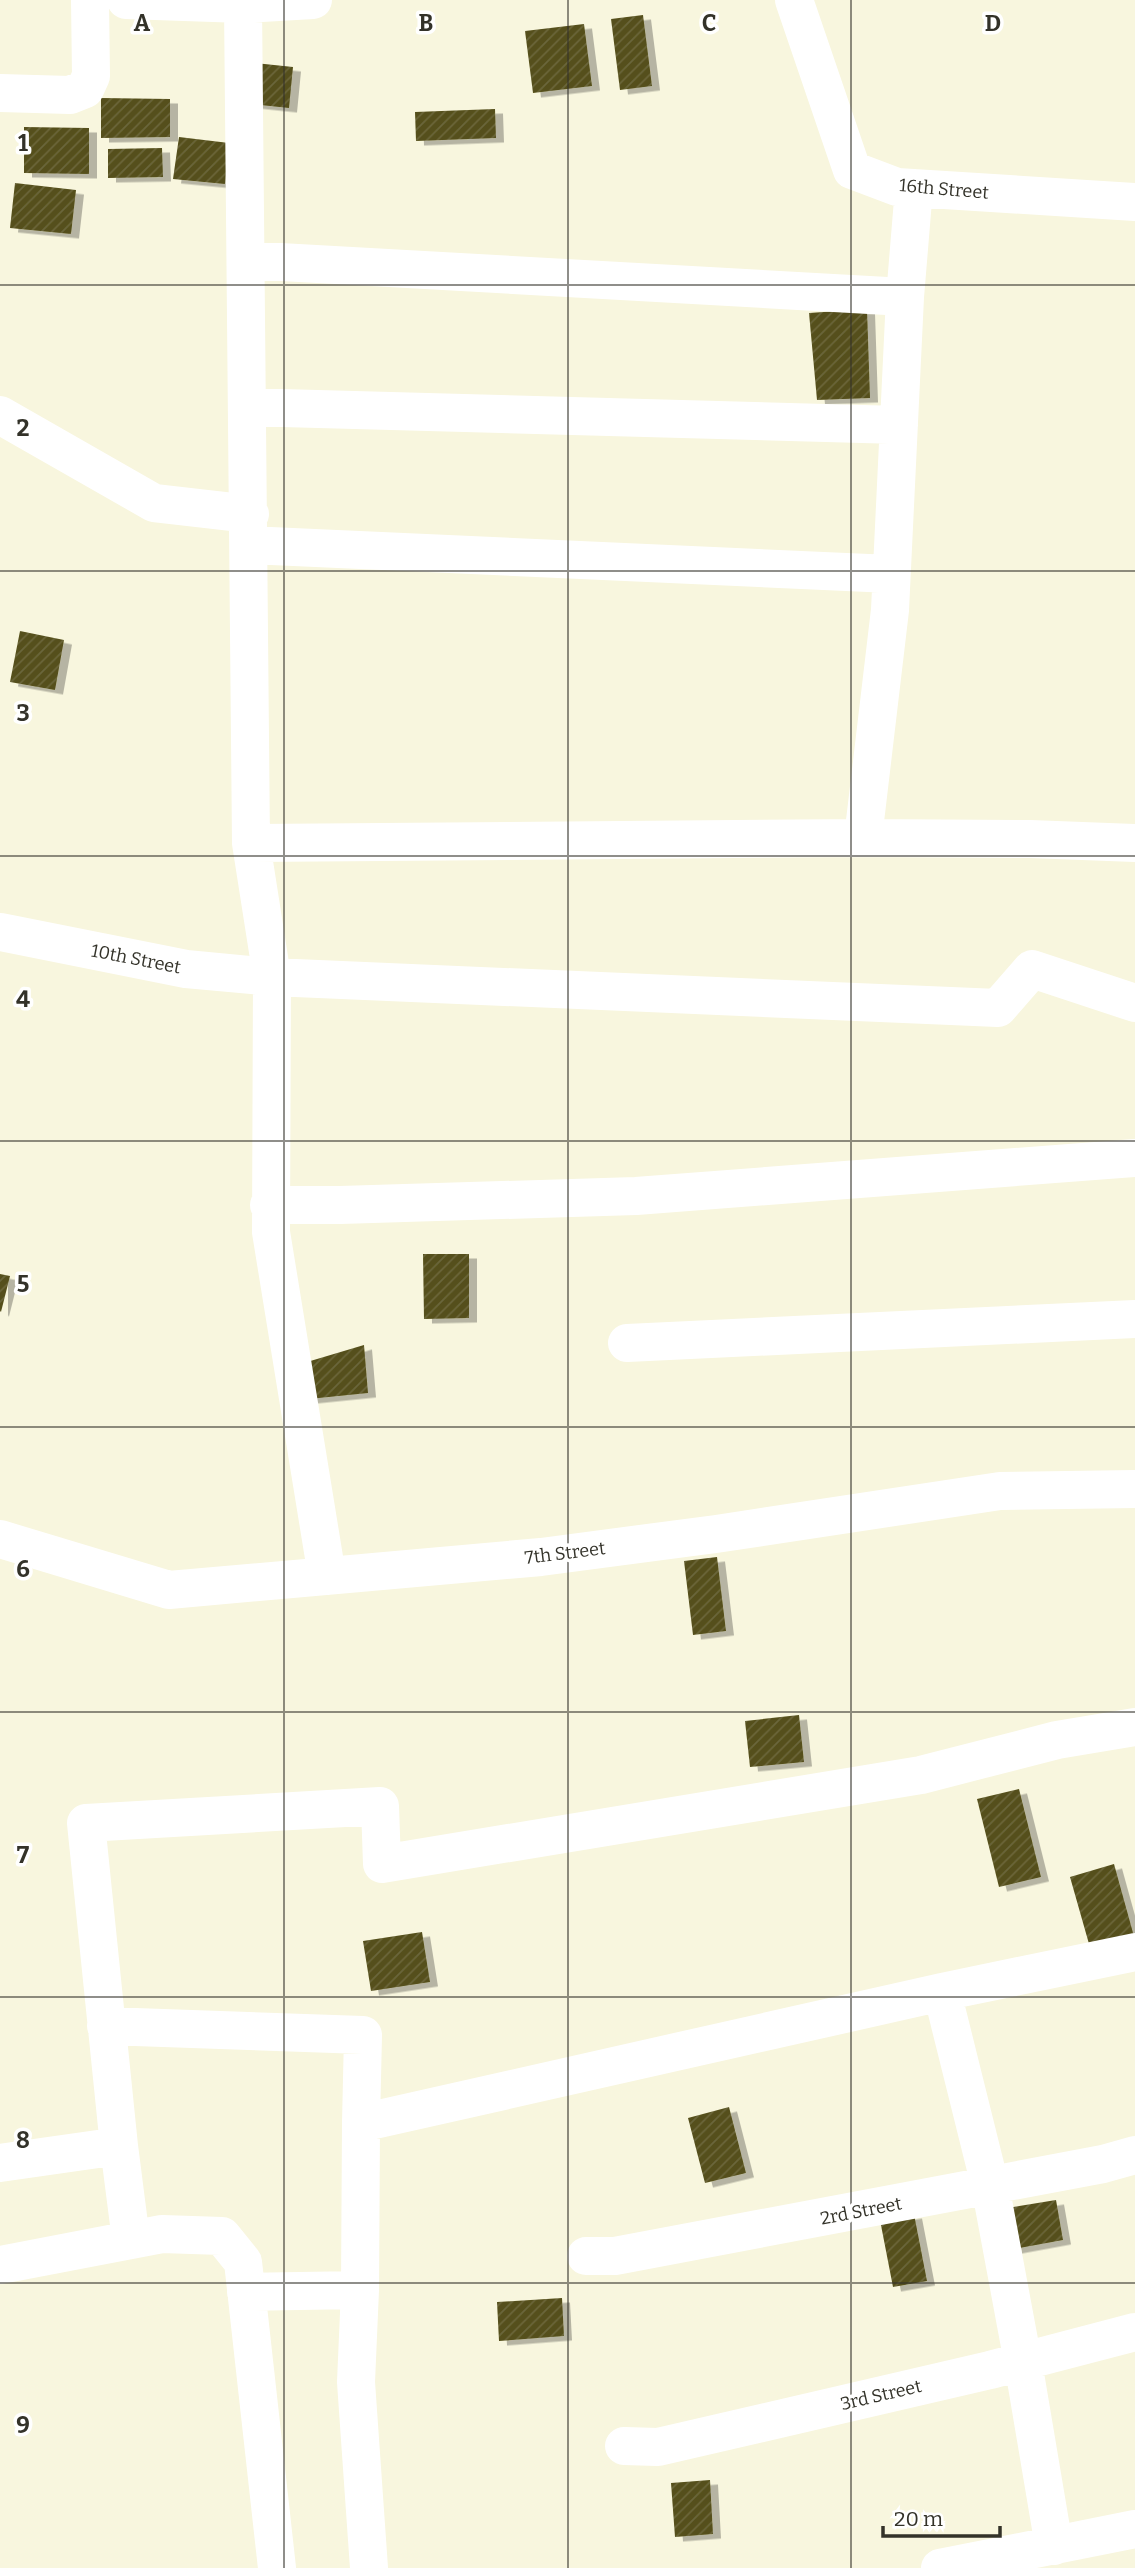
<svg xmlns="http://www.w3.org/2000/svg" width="1135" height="2568" font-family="Bitter,serif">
  <defs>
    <pattern id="building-hatch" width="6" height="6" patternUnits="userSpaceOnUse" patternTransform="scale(1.75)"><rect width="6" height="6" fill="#554f1a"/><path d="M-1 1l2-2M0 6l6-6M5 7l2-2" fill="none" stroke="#6b663b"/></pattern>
    <filter id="shadow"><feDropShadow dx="8" dy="4.5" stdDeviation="0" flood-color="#0004"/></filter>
  </defs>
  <rect width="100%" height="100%" fill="#f8f6de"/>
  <!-- building -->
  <path fill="url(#building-hatch)" filter="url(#shadow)" d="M643 15 652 86 620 90 611 19Z
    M584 24 592 86 533 93 525 31Z
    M255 63 293 67 289 108 251 104Z
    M101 98 170 99V137L101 138Z
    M495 109 496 138 416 141 415 112Z
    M24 127 89 128V174L24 173Z
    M179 137 229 143 225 184 173 179Z
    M162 148 163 177 108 178V149Z
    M15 183 76 190 71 234 10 228Z
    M867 309 870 398 817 400 809 313Z
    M20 631 64 640 55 690 10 682Z
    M423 1254H469V1318L424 1319Z
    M0 1274 10 1276 1 1312 0 1311Z
    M364 1345 368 1393 309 1399 307 1362Z
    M717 1557 726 1631 693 1635 684 1561Z
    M799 1715 804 1762 750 1767 745 1721Z
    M1019 1789 1041 1877 999 1887 977 1799Z
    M1114 1864 1135 1940 1093 1958 1070 1877Z
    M422 1932 430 1982 371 1991 363 1941Z
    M729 2107 746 2173 705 2183 688 2118Z
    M1056 2200 1063 2240 1014 2249 1007 2208Z
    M914 2214 927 2281 893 2287 880 2220Z
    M562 2298 564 2336 499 2341 497 2302Z
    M710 2480 713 2534 675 2537 671 2483Z"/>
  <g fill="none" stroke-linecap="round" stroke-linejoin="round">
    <!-- street -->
    <path stroke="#fff" stroke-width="38" d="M126 0 243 4 313 0
      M794 0 852 170 897 187 1135 202
      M243 4 251 843 272 977 271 1232 327 1576
      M0 93 70 95 85 89 91 76 90 0
      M914 188 905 297 890 610 863 838 1030 839 1135 843
      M246 260 905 297
      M247 407 899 425
      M0 415 154 503 250 514
      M250 545 891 574
      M251 843 863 838
      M0 932 186 969 272 977 998 1008 1032 969 1135 1003
      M269 1205H340L636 1196 1135 1158
      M627 1343 1135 1319
      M0 1539 169 1590 541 1557 716 1534 1000 1491 1135 1489
      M942 1992 990 2185 1023 2362 1054 2546
      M106 2026 363 2035 361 2123
      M119 2146 86 1823 380 1806 382 1864 921 1775 1057 1740 1135 1727
      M0 2163 119 2146 131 2240
      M586 2256H615L1103 2164 1135 2155
      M0 2265 162 2234 222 2236 243 2262 277 2568
      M246 2292 360 2290
      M624 2446 658 2447 990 2370 1135 2332
      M369 2568 356 2382 360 2290 361 2123 942 1992 1135 1952
      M940 2568 1135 2529"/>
  </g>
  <!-- grid -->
  <path fill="none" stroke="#333229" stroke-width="2" stroke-opacity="0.55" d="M284 0V2568M568 0V2568M851 0V2568M0 285H1135M0 571H1135M0 856H1135M0 1141H1135M0 1427H1135M0 1712H1135M0 1997H1135M0 2283H1135"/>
  <g text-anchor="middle" stroke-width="7" stroke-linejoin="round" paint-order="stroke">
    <!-- street labels -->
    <g font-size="18" fill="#333229" stroke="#fff">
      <text transform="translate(944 189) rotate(5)" y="6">16th Street</text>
      <text transform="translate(136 959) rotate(11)" y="6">10th Street</text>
      <text transform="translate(565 1553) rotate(-7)" y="6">7th Street</text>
      <text transform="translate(861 2211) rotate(-11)" y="6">2rd Street</text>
      <text transform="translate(881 2395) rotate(-13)" y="6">3rd Street</text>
    </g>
  </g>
  <g font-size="23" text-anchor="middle" font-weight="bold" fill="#333229" stroke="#fff" stroke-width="7" stroke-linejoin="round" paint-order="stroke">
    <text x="142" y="31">A</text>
    <text x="426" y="31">B</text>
    <text x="709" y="31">C</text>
    <text x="993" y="31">D</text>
    <text x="23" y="151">1</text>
    <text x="23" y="436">2</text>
    <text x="23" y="721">3</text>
    <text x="23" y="1007">4</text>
    <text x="23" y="1292">5</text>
    <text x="23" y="1577">6</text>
    <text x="23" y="1863">7</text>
    <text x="23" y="2148">8</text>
    <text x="23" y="2433">9</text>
  </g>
  <!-- scale -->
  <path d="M883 2526v10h117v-10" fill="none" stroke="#333229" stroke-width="3.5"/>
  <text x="894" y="2526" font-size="21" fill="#333229" stroke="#ffffff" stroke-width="5" paint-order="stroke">20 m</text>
</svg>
